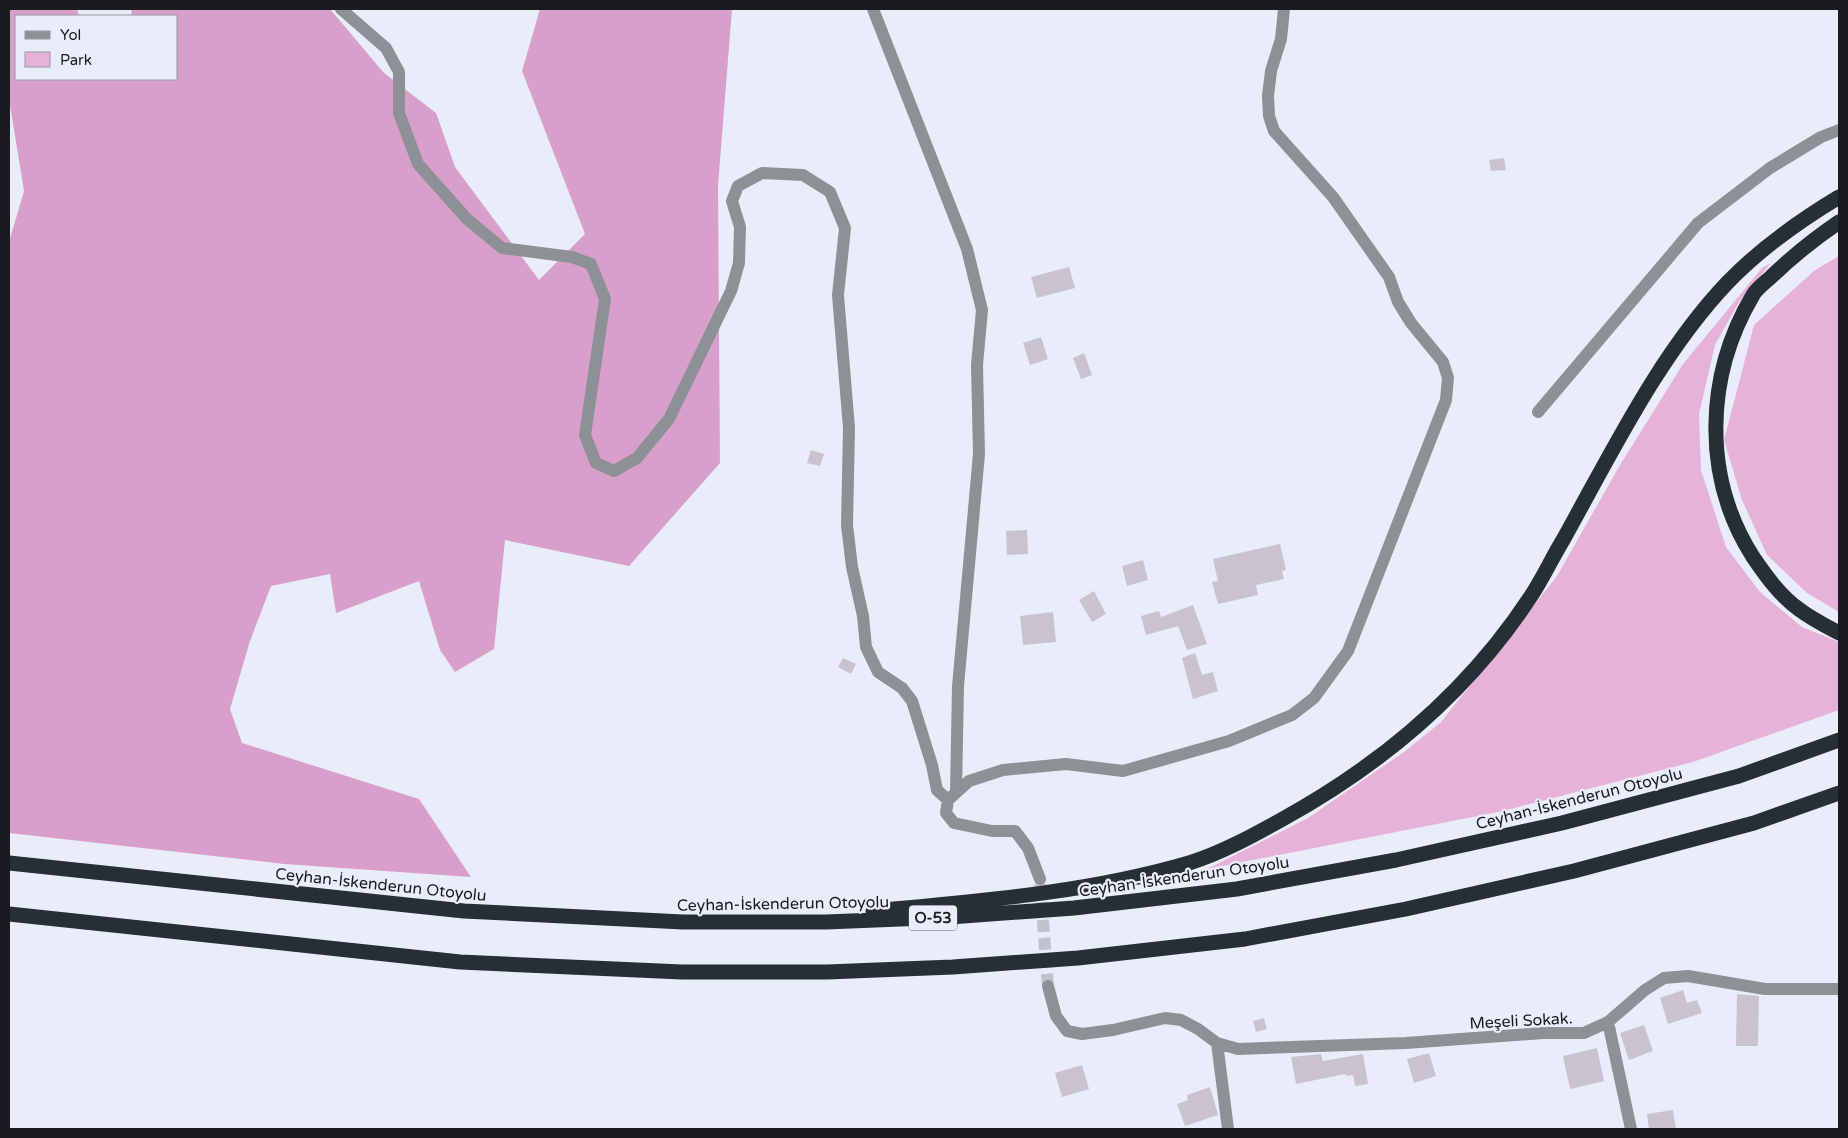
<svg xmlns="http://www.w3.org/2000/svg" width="1848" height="1138" font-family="'Varela Round',sans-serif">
  <rect width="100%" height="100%" fill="#e9edf9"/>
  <!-- green -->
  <path fill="#e7b2d9" d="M1839 256V612L1807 593 1767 555 1742 500 1724 440 1754 325 1815 270Z
    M1771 263 1739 302 1715 345 1699 414 1701 470 1726 547 1760 592 1802 627 1839 642V710L1693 762 1503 811 1207 869 1308 818 1404 752 1441 722 1557 576 1620 465 1683 364 1762 268Z"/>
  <!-- forest -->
  <path fill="#d89fca" d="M9 9H77L79 16H16V79H176V16H131L132 9H330L384 73 436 113 455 167 539 280 585 234 522 71 540 9H732L718 186 720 463 629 566 505 540 494 649 455 672 440 650 419 581 336 613 330 574 271 586 250 641 230 709 242 743 419 799 471 877 284 864 9 833V242L24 191 9 99Z"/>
  <!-- building -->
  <path fill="#c8c3cf" d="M1504 158 1506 170 1491 171 1489 160Z
    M1069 267 1075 288 1037 298 1031 277Z
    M1041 337 1048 359 1030 365 1023 343Z
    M1084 353 1092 375 1081 379 1073 358Z
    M811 450 824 454 820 466 807 463Z
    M1027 530 1028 554 1007 555 1006 531Z
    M1280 544 1286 570 1282 571 1284 579 1256 585 1258 595 1218 604 1212 582 1218 581 1213 559Z
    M1143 560 1148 580 1127 586 1122 566Z
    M1094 591 1106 614 1092 622 1079 600Z
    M1193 605 1207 644 1187 650 1178 626 1146 635 1141 616 1159 611 1161 617Z
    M1053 612 1056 642 1023 645 1020 616Z
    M1195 653 1202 675 1213 672 1218 691 1193 699 1182 658Z
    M843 658 856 664 851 674 838 667Z
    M1683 990 1687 1003 1697 1000 1702 1013 1668 1024 1660 998Z
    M1737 994 1759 996 1758 1046H1736Z
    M1264 1018 1267 1029 1256 1032 1253 1021Z
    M1644 1025 1653 1051 1629 1060 1620 1033Z
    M1597 1048 1604 1081 1570 1089 1563 1056Z
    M1429 1053 1436 1076 1414 1083 1407 1059Z
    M1321 1054 1323 1061 1363 1054 1368 1084 1355 1086 1353 1075 1346 1076 1345 1074 1296 1084 1291 1057Z
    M1082 1065 1089 1089 1062 1097 1055 1073Z
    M1210 1087 1218 1115 1185 1126 1177 1104 1188 1100 1187 1095Z
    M1673 1110 1676 1129H1649L1647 1114Z"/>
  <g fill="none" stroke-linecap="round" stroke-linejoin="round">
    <!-- minor-tunnel -->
    <path stroke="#bfc3cd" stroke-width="12" stroke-dasharray="12 6" stroke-linecap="butt" d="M1040 884 1048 986"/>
    <!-- minor -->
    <path stroke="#8d9195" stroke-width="12" d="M341 9 386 48 399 72V113L418 164 467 219 502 248 572 257 591 264 605 299 585 435 596 463 614 471 637 458 669 419 731 291 739 263 740 227 732 201 738 186 762 173 803 175 830 192 845 228 838 295 849 428 847 525 852 567 863 616 866 647 878 672 902 688 912 701 932 765 937 790 948 800
      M873 9 967 249 982 310 977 365 979 454 958 686 956 793
      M1538 412 1698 223 1770 168 1821 137 1839 130
      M1040 879 1028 848 1015 831H992L954 823 946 813 948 800 969 781 1003 770 1066 764 1123 771 1229 741 1292 715 1314 698 1348 651 1446 400 1448 378 1443 362 1411 323 1398 302 1389 277 1333 197 1274 131 1269 116 1268 96 1271 71 1281 39 1284 9
      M1048 986 1056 1016 1067 1031 1082 1034 1113 1030 1165 1018 1181 1020 1198 1029 1217 1043 1238 1049 1406 1043 1543 1033H1584L1608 1022 1645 990 1664 978 1688 976 1765 989H1839
      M1608 1022 1631 1129
      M1217 1043 1228 1129"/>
    <!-- highway -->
    <path stroke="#272f36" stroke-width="15" d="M1839 222C1814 239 1794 255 1772 276 1766 282 1757 288 1753 295 1705 376 1702 477 1753 557 1766 576 1781 597 1800 610 1812 619 1826 626 1839 633
      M9 863 464 911 683 922H826L950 917 1074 908 1237 889 1396 860 1562 823 1739 776 1839 740
      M873 911C978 901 1087 893 1189 863 1221 853 1252 836 1281 820 1381 765 1468 692 1531 596 1543 578 1552 558 1563 540 1611 454 1660 353 1728 282 1761 248 1799 221 1839 197
      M9 914 460 962 682 972H827L953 967 1078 958 1245 939 1406 909 1574 871 1754 823 1839 793"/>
  </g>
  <g text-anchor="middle" stroke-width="4.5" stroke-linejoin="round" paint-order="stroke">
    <!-- shield labels -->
    <rect fill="#e9edf9" stroke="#575a60" stroke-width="1" x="909" y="905.5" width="48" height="25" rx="4"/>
    <g font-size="15" font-weight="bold" fill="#191b1f">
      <text x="933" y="923">O-53</text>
    </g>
    <!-- street labels -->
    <g font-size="16" fill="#191b1f" stroke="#e9edf9">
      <text transform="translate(1579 798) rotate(-14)" y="6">Ceyhan-İskenderun Otoyolu</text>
      <text transform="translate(1184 876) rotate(-8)" y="6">Ceyhan-İskenderun Otoyolu</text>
      <text transform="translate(381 884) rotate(6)" y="6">Ceyhan-İskenderun Otoyolu</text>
      <text transform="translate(783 903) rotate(-1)" y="6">Ceyhan-İskenderun Otoyolu</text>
      <text transform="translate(1521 1020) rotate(-3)" y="6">Meşeli Sokak.</text>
    </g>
  </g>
  <!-- border -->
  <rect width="1848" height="1138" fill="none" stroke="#191b1f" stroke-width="20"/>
  <!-- legend -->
  <rect x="15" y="15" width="162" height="65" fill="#e9edf9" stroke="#9699a2"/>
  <rect x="25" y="31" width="25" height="8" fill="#8d9195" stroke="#9699a2"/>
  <text x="60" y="40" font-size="15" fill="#191b1f">Yol</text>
  <rect x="25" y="52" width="25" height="15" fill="#e7b2d9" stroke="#9699a2"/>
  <text x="60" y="65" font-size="15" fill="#191b1f">Park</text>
</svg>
